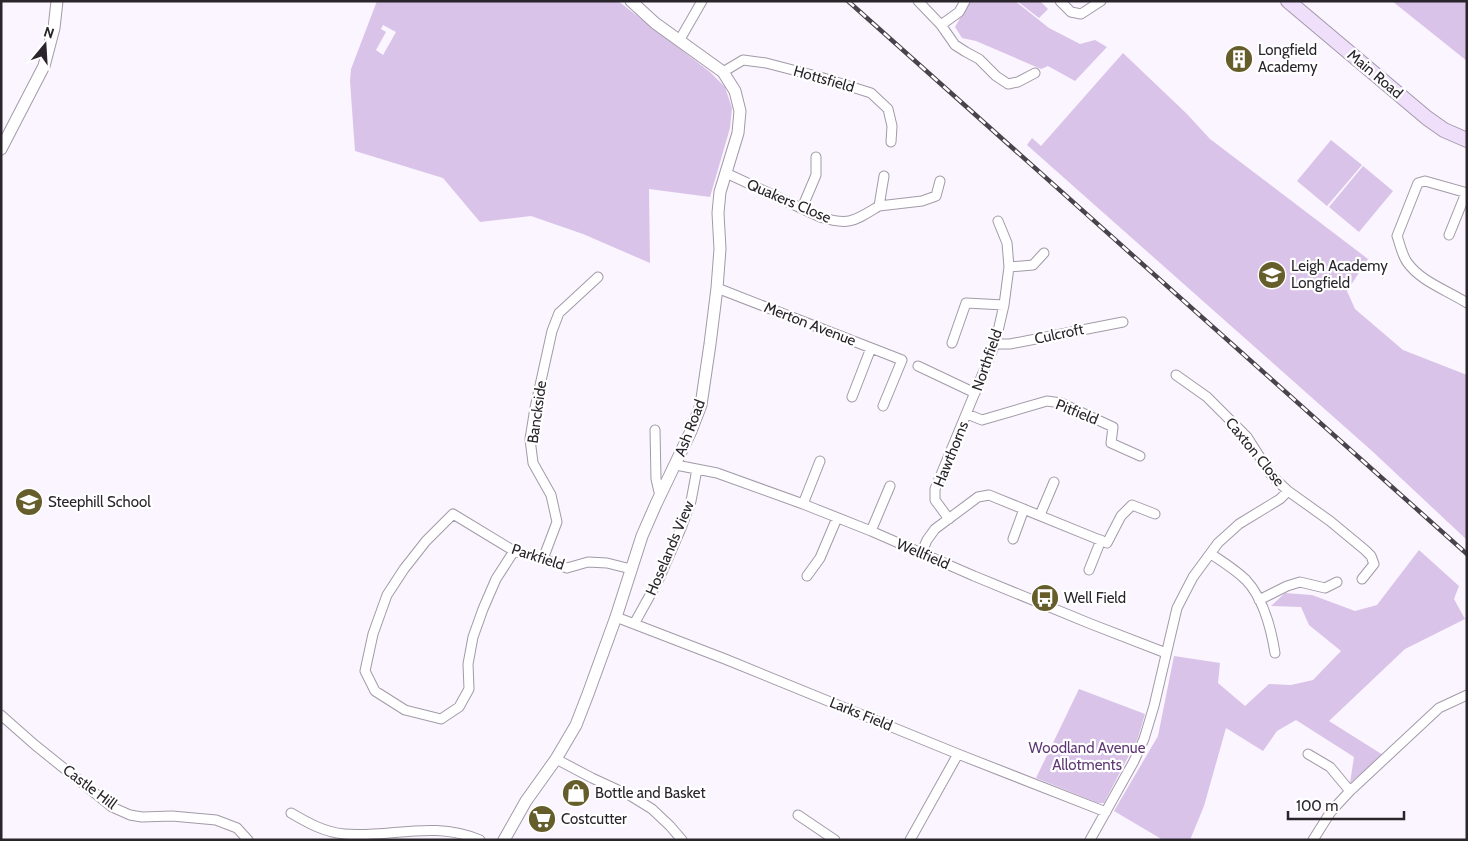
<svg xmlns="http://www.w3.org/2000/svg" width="1468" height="841" font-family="Cabin,sans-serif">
  <rect width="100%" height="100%" fill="#fbf5ff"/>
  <!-- green -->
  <path fill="#d9c3e8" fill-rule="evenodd" d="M377 1H618L710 72 725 87 732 108 730 128 710 197 649 189 650 263 583 234 531 216 480 222 443 178 355 151 350 81 351 69ZM383 25 396 32 383 55 376 50 386 32 381 29Z
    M970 1H1015L1049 28 1080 44 1095 40 1107 47 1075 81 1048 66 1041 69 976 41 962 38 955 27Z
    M1017 1H1040L1048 9 1039 18Z
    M1392 1H1467V61Z
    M1123 53 1187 114 1210 139 1368 259 1347 291 1355 309 1403 350 1467 375V540L1372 451 1027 145 1032 138 1041 146Z
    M1331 140 1362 165 1327 206 1297 181Z
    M1363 166 1393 191 1359 232 1329 207Z
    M1419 550 1459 586 1454 599 1465 619 1405 649 1329 721 1383 755 1350 783 1354 757 1296 720 1277 731 1263 751 1226 728 1204 806 1190 840H1163L1114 811 1158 736 1174 656 1220 663 1218 683 1245 706 1269 684 1291 685 1313 680 1341 651 1309 625 1301 607 1271 606 1285 593 1312 595 1355 611 1377 605Z
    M1079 689 1145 714 1138 738 1104 803H1098L1036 778Z"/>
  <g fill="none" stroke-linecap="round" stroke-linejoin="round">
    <defs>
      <path id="minor" d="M918 1 941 25 955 45 966 52 979 59 996 76 1008 84 1018 82 1035 73
        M1060 1 1071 12 1081 14 1101 1
        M941 25 959 12 965 1
        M679 41 702 1
        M723 72 743 60 766 63 820 77 871 93 888 109 892 126 891 142
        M726 173 820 217C850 226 854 221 879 206L884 176
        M1467 193 1425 181 1418 183 1397 236C1400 244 1402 255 1407 262 1421 282 1447 290 1467 303
        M879 206 922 201 936 196 940 181
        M802 208 816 175V157
        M1449 235 1466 193
        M1009 267 1033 265 1044 253
        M717 288 902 360 883 406
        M952 343 966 303 1004 305
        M995 344H1010L1123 322
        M918 366 975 393
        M1176 375 1207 397 1247 437 1272 476 1288 491 1330 521 1365 550 1371 556 1374 564 1362 579
        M852 397 871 348
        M967 414 982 420 1047 401 1061 403 1113 427 1111 443 1140 456
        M655 430 656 479 660 496
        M676 465 717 473 803 504 871 531 974 576 1091 624 1166 653
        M803 504 820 461
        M1040 515 1054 482
        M949 519 935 500V489L995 344 1004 305 1009 267 1007 243 998 221
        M871 531 890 486
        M1013 539 1024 509
        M514 551 496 579 483 609 473 637 468 664 469 689 459 707 441 719 405 710 375 691 365 671 373 634 387 595 404 569 426 541 453 514 514 551 543 559 567 568 588 562 607 563 631 569
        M921 554 927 540 935 529 978 497 989 495 1107 543 1121 516 1132 505 1155 514
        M1211 554C1223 562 1236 570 1246 580 1264 599 1271 628 1275 653
        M543 559 557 522 551 495 533 463 530 439 535 408 552 331 559 313 598 277
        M1089 570 1101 540
        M807 576 820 558 837 518
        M1259 600 1287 586 1300 582 1325 588 1337 582
        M616 617 725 659 958 754 1106 812
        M634 624 659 579 682 526 691 501 697 469
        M1 715 35 745 112 807 130 815 142 817 172 816 216 820 237 828 248 840
        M1308 754 1330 767 1350 791
        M556 759 592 778 631 796 652 809 670 826 682 840
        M291 813C308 823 324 832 344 834 391 838 433 820 480 840
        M798 815 835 840
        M910 840 958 754
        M1090 840 1134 761 1144 739 1154 706 1177 608 1193 577 1218 543 1239 524 1280 499 1288 491
        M1313 840 1330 813 1336 806 1350 791 1439 708 1467 695"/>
      <path id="tertiary" d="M1 149 44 66 54 28 57 1
        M504 840 526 801 556 759 576 725 588 694 616 617 642 536 656 504 691 431 701 405 710 344 717 288 720 249 718 213 720 192 738 133 740 111 735 91 723 72 655 23 631 1"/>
      <path id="secondary" d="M1288 1 1427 118 1444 130 1467 140"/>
    </defs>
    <!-- minor casing -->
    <use href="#minor" stroke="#a39aa8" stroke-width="11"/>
    <!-- tertiary casing -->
    <use href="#tertiary" stroke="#a39aa8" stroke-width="13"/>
    <!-- secondary casing -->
    <use href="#secondary" stroke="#a39aa8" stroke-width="16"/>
    <!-- minor -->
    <use href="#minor" stroke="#fff" stroke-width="9"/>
    <!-- tertiary -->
    <use href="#tertiary" stroke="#fff" stroke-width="11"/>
    <!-- secondary -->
    <use href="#secondary" stroke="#efdffa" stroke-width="14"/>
    <defs>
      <path id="rail" d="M848 1 1467 554"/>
    </defs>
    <!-- rail casing -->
    <use href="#rail" stroke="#49444b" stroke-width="4.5"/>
    <!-- rail -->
    <use href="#rail" stroke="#fff" stroke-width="2.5" stroke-dasharray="8" stroke-linecap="butt"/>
  </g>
  <!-- icons -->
  <defs>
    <symbol id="building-disc" viewBox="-11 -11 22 22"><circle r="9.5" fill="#655e2b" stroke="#fff"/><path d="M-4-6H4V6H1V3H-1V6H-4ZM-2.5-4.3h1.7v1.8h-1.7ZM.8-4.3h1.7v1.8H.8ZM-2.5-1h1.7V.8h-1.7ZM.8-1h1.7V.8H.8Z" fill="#fff"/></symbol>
    <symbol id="school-disc" viewBox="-11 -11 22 22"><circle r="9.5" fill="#655e2b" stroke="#fff"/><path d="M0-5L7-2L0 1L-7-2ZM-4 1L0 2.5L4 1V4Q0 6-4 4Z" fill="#fff"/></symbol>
    <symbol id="bus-disc" viewBox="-11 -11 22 22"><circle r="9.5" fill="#655e2b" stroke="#fff"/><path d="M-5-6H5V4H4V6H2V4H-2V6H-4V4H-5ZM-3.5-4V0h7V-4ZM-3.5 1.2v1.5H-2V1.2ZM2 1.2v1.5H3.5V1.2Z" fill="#fff"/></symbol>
    <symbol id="shop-disc" viewBox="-11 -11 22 22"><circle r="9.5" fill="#655e2b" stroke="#fff"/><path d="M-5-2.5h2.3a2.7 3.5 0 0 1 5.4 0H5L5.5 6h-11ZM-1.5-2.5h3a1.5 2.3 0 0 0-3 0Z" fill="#fff"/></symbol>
    <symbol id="supermarket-disc" viewBox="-11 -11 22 22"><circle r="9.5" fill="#655e2b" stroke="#fff"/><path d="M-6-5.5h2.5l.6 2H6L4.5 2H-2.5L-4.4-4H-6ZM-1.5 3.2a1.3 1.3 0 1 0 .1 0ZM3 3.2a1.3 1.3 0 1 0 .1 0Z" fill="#fff"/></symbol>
  </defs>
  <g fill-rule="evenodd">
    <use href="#building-disc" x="1223" y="43" width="32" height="32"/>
    <use href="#school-disc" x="1256" y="259" width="32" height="32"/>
    <use href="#school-disc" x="13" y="486" width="32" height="32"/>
    <use href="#bus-disc" x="1029" y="582" width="32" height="32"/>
    <use href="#shop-disc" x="560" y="777" width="32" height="32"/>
    <use href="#supermarket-disc" x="526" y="803" width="32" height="32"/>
  </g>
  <g text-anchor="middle" stroke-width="4.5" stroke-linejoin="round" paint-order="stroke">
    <!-- poi labels -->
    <g font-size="15" fill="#29252b" stroke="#fff" text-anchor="start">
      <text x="1258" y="55">Longfield<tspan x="1258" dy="17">Academy</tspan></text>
      <text x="1291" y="271">Leigh Academy<tspan x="1291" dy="17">Longfield</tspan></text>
      <text x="48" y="507">Steephill School</text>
      <text x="1064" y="603">Well Field</text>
      <text x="595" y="798">Bottle and Basket</text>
      <text x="561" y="824">Costcutter</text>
    </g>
    <!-- street labels -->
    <g font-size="15" fill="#29252b" stroke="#fff">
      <text transform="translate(1375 74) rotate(40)" y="5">Main Road</text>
      <text transform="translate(824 79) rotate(16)" y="5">Hottsfield</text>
      <text transform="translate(789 201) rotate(23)" y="5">Quakers Close</text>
      <text transform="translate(810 324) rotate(21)" y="5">Merton Avenue</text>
      <text transform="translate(1059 334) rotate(-12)" y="5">Culcroft</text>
      <text transform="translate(987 360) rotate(-71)" y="5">Northfield</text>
      <text transform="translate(537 412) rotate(-82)" y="5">Banckside</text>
      <text transform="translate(1077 412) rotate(22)" y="5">Pitfield</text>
      <text transform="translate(690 428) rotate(-69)" y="5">Ash Road</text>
      <text transform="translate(1255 452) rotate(51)" y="5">Caxton Close</text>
      <text transform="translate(951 454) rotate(-68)" y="5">Hawthorns</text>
      <text transform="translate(670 548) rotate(-67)" y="5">Hoselands View</text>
      <text transform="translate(923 554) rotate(23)" y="5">Wellfield</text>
      <text transform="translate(538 557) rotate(18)" y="5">Parkfield</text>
      <text transform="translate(861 714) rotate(22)" y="5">Larks Field</text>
      <text transform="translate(90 787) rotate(37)" y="5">Castle Hill</text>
    </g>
    <!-- park labels -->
    <g font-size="15" fill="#603977" stroke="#fff">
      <text x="1087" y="753">Woodland Avenue<tspan x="1087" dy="17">Allotments</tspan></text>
    </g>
  </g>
  <!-- border -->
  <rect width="1468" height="841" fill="none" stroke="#29252b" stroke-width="5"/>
  <!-- north arrow -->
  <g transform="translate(45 45) rotate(18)" stroke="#ffffff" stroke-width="4" paint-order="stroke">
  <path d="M0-4L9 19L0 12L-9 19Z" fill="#29252b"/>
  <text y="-8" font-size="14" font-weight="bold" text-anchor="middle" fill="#29252b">N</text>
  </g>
  <!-- scale -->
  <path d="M1288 811v8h116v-8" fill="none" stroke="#29252b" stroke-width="2.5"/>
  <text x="1296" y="811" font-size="15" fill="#29252b" stroke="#ffffff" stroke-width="4" paint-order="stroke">100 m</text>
</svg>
